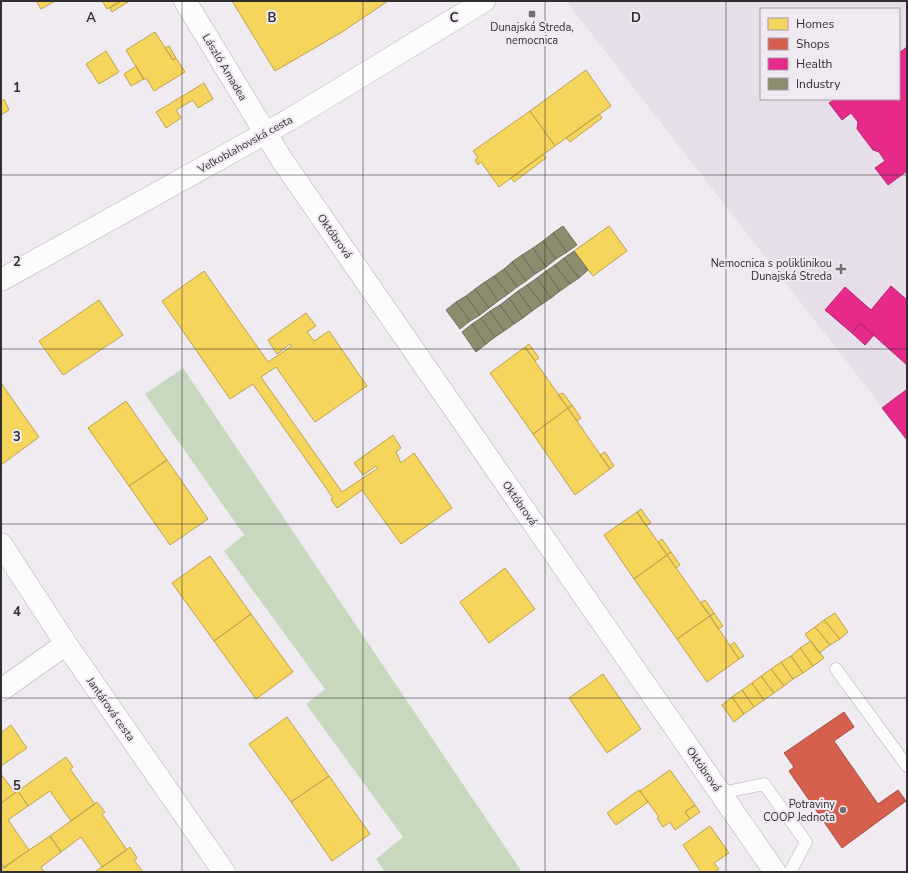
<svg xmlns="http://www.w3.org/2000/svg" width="908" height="873" font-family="'Nunito Sans',sans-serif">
  <rect width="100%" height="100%" fill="#efebf0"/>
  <!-- built -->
  <path fill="#e6dee8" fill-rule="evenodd" d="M566 1H907V439ZM761 9H899V99H761Z"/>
  <!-- green -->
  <path fill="#c6d9be" d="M183 368 522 872H385L376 859 403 837 306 704 325 689 224 551 244 535 145 394Z"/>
  <!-- homes -->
  <path fill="#f6d55c" stroke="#bba34f" d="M36 1H55L41 9Z
    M102 1H121L107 9Z
    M121 1 128 2 112 12 110 8Z
    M232 1H388L342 32 275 71Z
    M155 32 173 60 176 58 185 72 154 91 146 78 144 80 126 50Z
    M169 46 176 58 173 60 165 48Z
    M106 51 119 72 99 84 86 64Z
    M136 66 144 79 131 86 124 74Z
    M586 70 611 106 555 146 530 111Z
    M204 83 213 99 198 108 193 100 176 110 181 118 166 128 156 112Z
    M4 99 9 110 1 115V102Z
    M530 111 555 146 499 187 481 162 478 165 475 160 478 158 473 151Z
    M599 114 602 118 570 142 566 138Z
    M543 154 546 158 514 182 511 178Z
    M609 226 627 251 593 276 574 251Z
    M204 271 268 362 292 346 290 344 277 354 268 340 306 313 316 326 307 332 314 341 329 331 367 386 315 422 276 367 261 377 342 492 378 468 376 466 363 475 354 463 393 435 401 448 396 452 401 463 414 453 452 508 401 544 362 490 337 508 331 499 333 498 253 384 230 399 162 301Z
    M99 300 123 335 63 375 39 341Z
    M529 344 539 358 535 361 525 347Z
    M525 347 568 408 533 434 490 373Z
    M1 383 39 437 1 465Z
    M563 393 572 405 568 408 558 395Z
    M126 401 167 460 129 486 88 428Z
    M572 405 581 418 577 421 568 408Z
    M568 408 610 469 575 495 533 434Z
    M605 452 614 466 610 469 600 455Z
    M167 460 208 519 170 545 129 486Z
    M641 509 651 523 646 526 637 512Z
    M637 512 667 555 634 579 604 535Z
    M662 539 671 552 667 555 658 542Z
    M671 552 680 565 676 568 667 555Z
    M667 555 710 616 677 639 634 579Z
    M210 556 251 614 214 641 172 583Z
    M505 568 535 609 489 643 460 602Z
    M705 600 714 613 710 616 700 603Z
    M714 613 723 626 718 629 710 616Z
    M835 613 848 632 840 639 824 620Z
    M251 614 293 672 256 699 214 641Z
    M710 616 739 659 707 682 677 639Z
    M824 620 840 639 830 645 815 627Z
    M815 627 830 645 819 653 805 634Z
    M811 641 824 658 813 666 800 648Z
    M734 642 744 656 739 659 730 646Z
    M800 648 813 666 803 673 791 656Z
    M791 656 803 673 793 679 781 662Z
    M781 662 793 679 784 686 771 669Z
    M771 669 784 686 774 693 761 676Z
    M603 674 641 729 607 753 569 698Z
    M761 676 774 693 764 700 752 683Z
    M752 683 764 700 754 707 742 690Z
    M742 690 754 707 744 714 732 697Z
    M732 697 744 714 734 722 722 705Z
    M287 717 329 776 291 802 249 744Z
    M11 725 27 748 1 766V733Z
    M66 757 73 767 70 769 95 804 71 821 50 791 28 806 18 791Z
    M670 770 695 805 685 812 690 819 675 830 670 822 663 827 657 818 659 817 640 791Z
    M1 774 15 793 1 803Z
    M329 776 370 834 332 861 291 802Z
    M639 790 648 802 616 825 607 813Z
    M18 791 28 806 8 820 29 850 4 868 1 863V803Z
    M97 802 105 812 102 814 127 850 102 867 81 837 61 852 50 836Z
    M695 805 700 812 690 819 685 812Z
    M710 826 729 853 714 863 719 869 715 872H701L683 845Z
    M50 836 61 852 41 867 44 872H3L1 869Z
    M130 847 137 858 134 860 143 872H95Z"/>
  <!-- shops -->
  <path fill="#d6604d" stroke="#a45145" d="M844 712 854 727 834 741 878 804 898 790 906 801 842 848 789 771 794 767 784 753Z"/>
  <!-- health -->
  <path fill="#e7298a" stroke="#b02a70" d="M907 47V171L888 185 875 168 885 161 879 152 873 150 857 129 858 122 851 113 842 120 829 103 835 99H899V53Z
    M891 286 907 300V365L860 323 852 333 825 310 845 287 871 310Z
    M860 323 874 335 865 345 852 333Z
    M906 390 907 391V440L882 408Z"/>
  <!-- industry -->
  <path fill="#8c8c6e" stroke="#71705c" d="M563 226 577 245 567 252 553 233Z
    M553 233 567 252 556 259 543 241Z
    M543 241 556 259 546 267 533 248Z
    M533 248 546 267 535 274 522 255Z
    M574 251 588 270 579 278 564 258Z
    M522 255 535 274 526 281 512 262Z
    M564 258 579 278 570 284 555 265Z
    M512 262 526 281 517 287 504 269Z
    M555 265 570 284 560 291 546 271Z
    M504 269 517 287 508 294 494 276Z
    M546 271 560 291 551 298 537 278Z
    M494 276 508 294 498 301 485 282Z
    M537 278 551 298 542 304 527 285Z
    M485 282 498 301 489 308 475 289Z
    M527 285 542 304 532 311 518 291Z
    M475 289 489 308 480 315 466 296Z
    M518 291 532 311 523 318 509 298Z
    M466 296 480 315 470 321 456 302Z
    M509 298 523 318 514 324 500 305Z
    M456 302 470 321 460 329 446 310Z
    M500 305 514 324 504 331 490 311Z
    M490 311 504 331 495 337 481 318Z
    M481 318 495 337 486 344 472 324Z
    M472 324 486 344 476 352 462 332Z"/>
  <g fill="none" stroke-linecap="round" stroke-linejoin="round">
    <defs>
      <path id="lane" d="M836 669 907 766
        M721 793 764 784 806 842 790 872"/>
      <path id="street" d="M185 1 282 160 775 872
        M1 544 66 644 224 872
        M1 690 66 644"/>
      <path id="secondary" d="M1 280 289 120 484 1"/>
    </defs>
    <!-- lane casing -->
    <use href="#lane" stroke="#b1aeb2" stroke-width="13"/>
    <!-- street casing -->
    <use href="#street" stroke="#b1aeb2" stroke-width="23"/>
    <!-- secondary casing -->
    <use href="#secondary" stroke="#b1aeb2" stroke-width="23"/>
    <!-- lane -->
    <use href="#lane" stroke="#fdfcfd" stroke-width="12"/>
    <!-- street -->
    <use href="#street" stroke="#fdfcfd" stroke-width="22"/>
    <!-- secondary -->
    <use href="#secondary" stroke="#fdfcfd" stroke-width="22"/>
  </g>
  <!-- grid -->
  <path fill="none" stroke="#312e32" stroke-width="1" stroke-opacity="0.55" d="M182 1V872M363 1V872M545 1V872M726 1V872M1 175H907M1 349H907M1 524H907M1 698H907"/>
  <!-- markers -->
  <g fill="#747074" stroke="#f0e9f2" stroke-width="1.5">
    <rect x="528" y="10" width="8" height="8" rx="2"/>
    <path d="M839 263h4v4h4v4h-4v4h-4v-4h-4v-4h4z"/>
    <circle cx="843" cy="810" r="4"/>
  </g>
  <g text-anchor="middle" stroke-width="4" stroke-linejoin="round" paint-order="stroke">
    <!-- poi labels -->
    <g font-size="11" fill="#312e32" stroke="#f0e9f2" text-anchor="end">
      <text x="532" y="31" text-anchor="middle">Dunajská Streda,<tspan x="532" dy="13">nemocnica</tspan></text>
      <text x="832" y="267">Nemocnica s poliklinikou<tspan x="832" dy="13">Dunajská Streda</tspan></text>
      <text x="835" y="808">Potraviny<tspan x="835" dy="13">COOP Jednota</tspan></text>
    </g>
    <!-- street labels -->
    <g font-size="11" fill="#312e32" stroke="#f0e9f2">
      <text transform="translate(225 67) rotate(59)" y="4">László Amadea</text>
      <text transform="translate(245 144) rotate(-29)" y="4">Veľkoblahovská cesta</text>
      <text transform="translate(335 236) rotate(55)" y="4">Októbrová</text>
      <text transform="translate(520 503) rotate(55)" y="4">Októbrová</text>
      <text transform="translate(111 709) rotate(55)" y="4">Jantárová cesta</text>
      <text transform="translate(704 769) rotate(55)" y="4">Októbrová</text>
    </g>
  </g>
  <g font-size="13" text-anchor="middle" font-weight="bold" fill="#312e32" stroke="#f0e9f2" stroke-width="4" stroke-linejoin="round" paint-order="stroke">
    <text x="91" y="22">A</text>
    <text x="272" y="22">B</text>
    <text x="454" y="22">C</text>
    <text x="636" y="22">D</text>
    <text x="17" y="92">1</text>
    <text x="17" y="266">2</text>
    <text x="17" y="441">3</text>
    <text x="17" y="616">4</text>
    <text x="17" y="790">5</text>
  </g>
  <!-- border -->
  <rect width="908" height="873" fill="none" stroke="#312e32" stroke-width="4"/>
  <!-- legend -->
  <rect x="760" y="8" width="140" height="92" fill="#f0e9f2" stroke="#a49ea5"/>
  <rect x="768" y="18" width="20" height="12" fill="#f6d55c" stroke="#a49ea5"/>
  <text x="796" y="28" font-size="12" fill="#312e32">Homes</text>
  <rect x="768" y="38" width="20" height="12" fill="#d6604d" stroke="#a49ea5"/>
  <text x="796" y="48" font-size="12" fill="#312e32">Shops</text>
  <rect x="768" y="58" width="20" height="12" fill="#e7298a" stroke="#a49ea5"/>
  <text x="796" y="68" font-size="12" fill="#312e32">Health</text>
  <rect x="768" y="78" width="20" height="12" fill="#8c8c6e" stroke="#a49ea5"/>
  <text x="796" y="88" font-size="12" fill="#312e32">Industry</text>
</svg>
